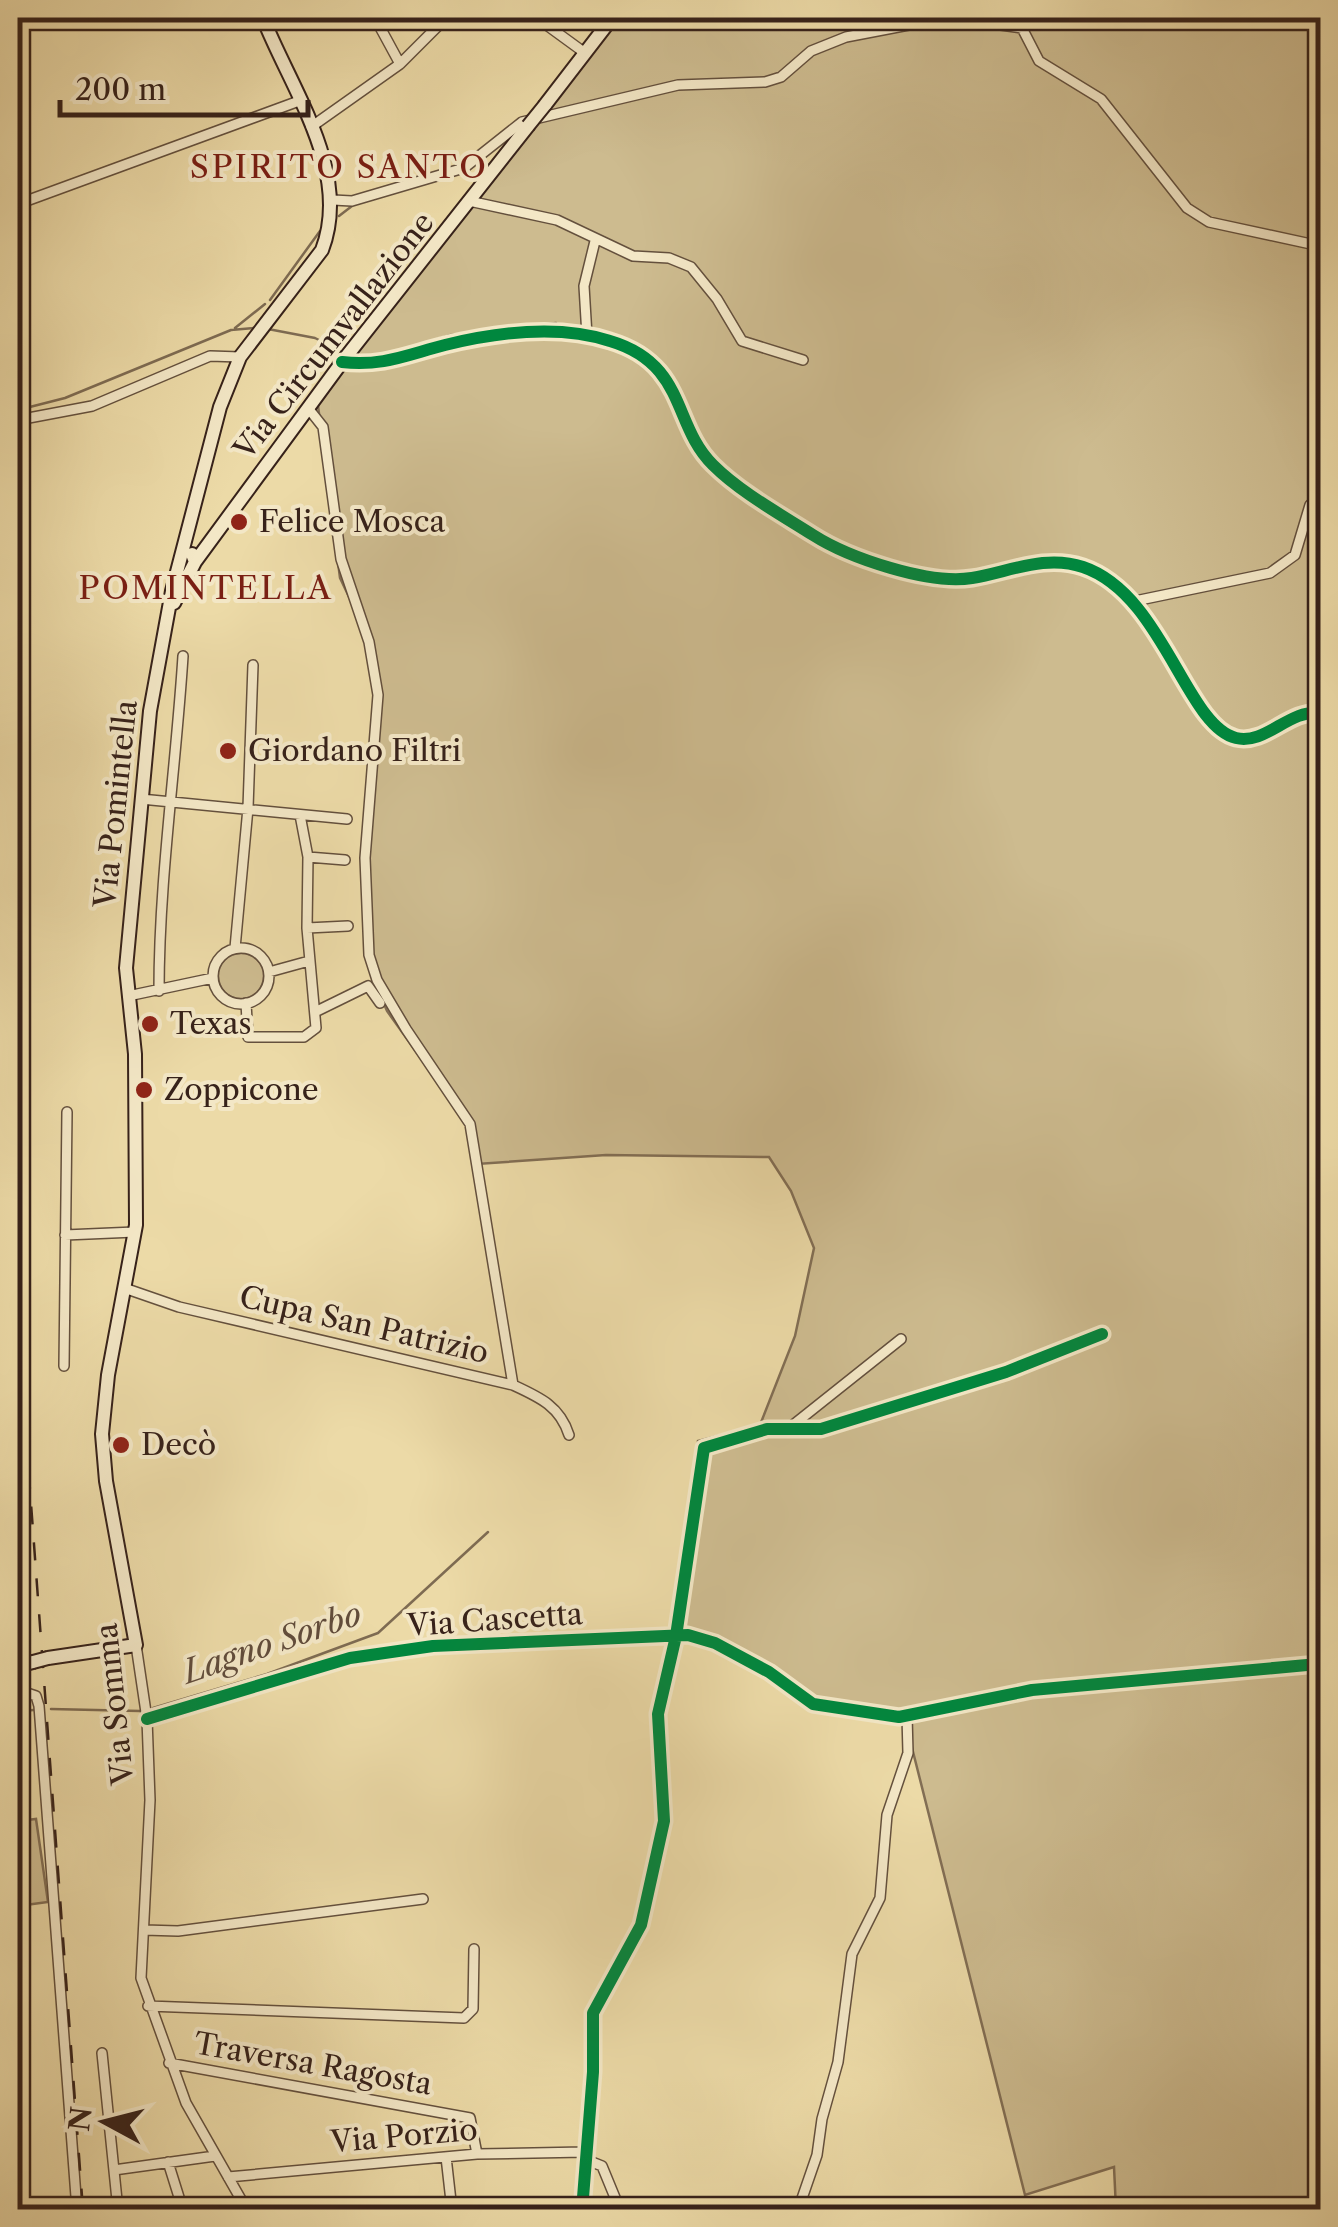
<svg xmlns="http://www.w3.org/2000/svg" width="1338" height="2227" font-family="'Libre Caslon Text',serif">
  <rect width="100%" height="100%" fill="#ecdaa7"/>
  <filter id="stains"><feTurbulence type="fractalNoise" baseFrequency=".002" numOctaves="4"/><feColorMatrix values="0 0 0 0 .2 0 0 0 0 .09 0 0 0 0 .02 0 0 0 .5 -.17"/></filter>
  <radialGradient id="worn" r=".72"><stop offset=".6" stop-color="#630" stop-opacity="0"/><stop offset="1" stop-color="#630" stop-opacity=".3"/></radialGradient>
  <!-- green -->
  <path fill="#cdbb8f" stroke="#826e54" stroke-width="2.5" d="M608 18H1320V2209H1116L1114 2167 1025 2195 907 1728 902 1722C815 1717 752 1661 672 1632L695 1488 698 1441 760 1425 795 1336 814 1248 791 1191 769 1157 606 1155 477 1164 468 1124 387 1011 376 985 363 854 376 730 375 677 360 620 340 578 316 390Z
    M218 976a23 23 0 1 1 46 0a23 23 0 1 1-46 0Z
    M36 1819 48 1902 18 1906V1821Z"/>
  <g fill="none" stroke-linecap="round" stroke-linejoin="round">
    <!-- stream -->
    <path stroke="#7e6b52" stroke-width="2.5" d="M339 216 352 206
      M270 300 320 231
      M235 328 265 304
      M268 329 315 338 341 351
      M353 358 386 355 451 335 556 323
      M18 410 65 398 231 330 254 328
      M153 1708 267 1674 378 1633 488 1532
      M51 1709 140 1711
      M18 1711 34 1710"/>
    <defs>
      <path id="street" d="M375 18 400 64
        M537 18 585 53
        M950 18 1022 28 1039 61 1101 99 1187 208 1209 222 1320 246
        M25 21 44 18
        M311 127 400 64 446 18
        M333 200 352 201 464 168 522 122 678 85 765 82 781 77 811 51 846 37 945 18
        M469 201 557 220 633 256 669 258 691 267 717 299 742 341 803 360
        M18 204 299 101
        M587 336 584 286 595 241
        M342 362C382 367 409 354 445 345 498 332 558 324 610 341 687 364 672 425 713 465 740 492 780 514 813 535 849 558 929 585 972 578 1009 572 1045 554 1083 567 1163 594 1186 726 1236 738 1266 745 1289 709 1320 713
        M308 408 323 427 341 559 369 642 378 695 365 858 369 955 377 980 406 1029 470 1124 513 1385
        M18 420 92 406 210 356 240 357
        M1135 601 1270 573 1295 555 1310 505 1320 498
        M141 799 347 819
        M308 857 345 860
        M307 928 348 926
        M235 948 248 808 253 665
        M213 976a28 28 0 1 1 56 0a28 28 0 1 1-56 0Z
        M269 972 309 961
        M159 991C159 879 176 767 183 656
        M128 996 213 978
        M246 1003 248 1037H304L316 1028 307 928 308 857 300 815
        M317 1011 368 986 380 1003
        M65 1235 135 1232
        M127 1289 179 1307 513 1385C539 1397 560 1406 569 1435
        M64 1366 67 1112
        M788 1429 901 1339
        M136 1645 147 1719 150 1800 141 1978 186 2103 247 2210
        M18 1690 36 1696 39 1706 77 2210
        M147 1719 350 1658 433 1646 688 1635 715 1643 769 1672 813 1704 899 1717 1032 1690 1307 1665
        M144 1930 178 1931 423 1899
        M148 2006 464 2018 473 2009 474 1949
        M102 2053 118 2210
        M169 2063 470 2118 477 2154
        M446 2157 452 2210
        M168 2162 183 2210
        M114 2170 215 2156
        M228 2177 477 2154 584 2152 587 2160 602 2166 616 2200 636 2210
        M582 2210 593 2072V2013L641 1925 664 1821 658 1714 676 1636 704 1448 767 1429H821L1006 1372 1102 1334
        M798 2210 817 2155 822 2119 838 2062 852 1954 880 1898 887 1815 908 1753 907 1716"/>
      <path id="secondary" d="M545 105 612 18
        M195 562 342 362 528 126
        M174 603 195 562 192 554
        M48 1658 136 1645 106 1481 102 1434 108 1375 136 1225 135 1054 126 968 150 711 172 591 220 407 240 357 322 250C352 172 291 89 263 18
        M18 1666 33 1662"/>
    </defs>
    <!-- street casing -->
    <use href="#street" stroke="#64503d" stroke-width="12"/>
    <!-- secondary casing -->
    <use href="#secondary" stroke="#37221a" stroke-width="16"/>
    <!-- street -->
    <use href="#street" stroke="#f3e7c6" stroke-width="9"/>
    <!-- secondary -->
    <use href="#secondary" stroke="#f3e7c6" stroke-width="12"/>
    <!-- rail -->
    <path stroke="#37221a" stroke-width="2.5" stroke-dasharray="18 18" stroke-linecap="butt" d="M18 1327 83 2210"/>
    <defs>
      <path id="secondary-bridge" d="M528 126 545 105
        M33 1662 48 1658"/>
    </defs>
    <!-- secondary-bridge casing -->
    <use href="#secondary-bridge" stroke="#37221a" stroke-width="16" stroke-linecap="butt"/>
    <!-- secondary-bridge -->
    <use href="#secondary-bridge" stroke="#f3e7c6" stroke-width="12"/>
    <defs>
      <path id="cycleway" d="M342 362C382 367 409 354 445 345 498 332 558 324 610 341 687 364 672 425 713 465 740 492 780 514 813 535 849 558 929 585 972 578 1009 572 1045 554 1083 567 1163 594 1186 726 1236 738 1266 745 1289 709 1320 713
        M147 1719 350 1658 433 1646 688 1635 715 1643 769 1672 813 1704 899 1717 1032 1690 1307 1665
        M582 2210 593 2072V2013L641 1925 664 1821 658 1714 676 1636 704 1448 767 1429H821L1006 1372 1102 1334"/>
    </defs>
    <!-- cycleway casing -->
    <use href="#cycleway" stroke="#f3e7c6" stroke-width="19"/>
    <!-- cycleway -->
    <use href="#cycleway" stroke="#00873e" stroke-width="12"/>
  </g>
  <!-- markers -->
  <g fill="#8f2418" stroke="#f3e7c6" stroke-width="4">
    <circle cx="239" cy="522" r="10"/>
    <circle cx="228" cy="751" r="10"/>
    <circle cx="150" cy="1024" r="10"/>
    <circle cx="144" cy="1090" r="10"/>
    <circle cx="121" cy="1445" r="10"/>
  </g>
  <g text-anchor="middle" stroke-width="8" stroke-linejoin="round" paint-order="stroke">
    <!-- street labels -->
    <g font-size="30" fill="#37221a" stroke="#f3e7c6">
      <text transform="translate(334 336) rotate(-52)" y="10">Via Circumvallazione</text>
      <text transform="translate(116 804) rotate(-84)" y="10">Via Pomintella</text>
      <text transform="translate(364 1325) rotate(13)" y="10">Cupa San Patrizio</text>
      <text transform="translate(495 1620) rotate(-4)" y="10">Via Cascetta</text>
      <text transform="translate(115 1704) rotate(-96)" y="10">Via Somma</text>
      <text transform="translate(313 2064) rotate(10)" y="10">Traversa Ragosta</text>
      <text transform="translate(404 2136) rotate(-5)" y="10">Via Porzio</text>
    </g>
    <!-- poi labels -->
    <g font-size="30" fill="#37221a" stroke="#f3e7c6" text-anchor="start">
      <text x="259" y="532">Felice Mosca</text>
      <text x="248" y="761">Giordano Filtri</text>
      <text x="170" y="1034">Texas</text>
      <text x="164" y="1100">Zoppicone</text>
      <text x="141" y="1455">Decò</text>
    </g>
    <!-- neighbourhood labels -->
    <g font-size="32" letter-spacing="2.5" fill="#7a1f14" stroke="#f3e7c6">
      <text x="339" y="178">SPIRITO SANTO</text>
      <text x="206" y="599">POMINTELLA</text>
    </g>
    <!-- water labels -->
    <g font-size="32" font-style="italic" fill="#614c3b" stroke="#f3e7c6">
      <text transform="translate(272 1643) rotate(-19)" y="11">Lagno Sorbo</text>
    </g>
  </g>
  <!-- margin -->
  <rect width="1338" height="2227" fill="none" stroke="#ecdaa7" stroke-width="60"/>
  <rect x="20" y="20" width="1298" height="2187" fill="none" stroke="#37221a" stroke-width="5"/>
  <rect x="30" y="30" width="1278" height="2167" fill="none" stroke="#37221a" stroke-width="2.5"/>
  <!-- north arrow -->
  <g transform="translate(105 2122) rotate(277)" stroke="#f3e7c6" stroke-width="8" paint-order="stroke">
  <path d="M0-8L18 38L0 25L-18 38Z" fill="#37221a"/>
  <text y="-15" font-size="28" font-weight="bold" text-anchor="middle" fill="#37221a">N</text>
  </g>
  <!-- scale -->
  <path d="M60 100v15h248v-15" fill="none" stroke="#37221a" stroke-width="5"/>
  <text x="75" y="100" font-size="30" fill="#37221a" stroke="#f3e7c6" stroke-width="8" paint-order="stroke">200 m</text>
  <rect width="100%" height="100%" filter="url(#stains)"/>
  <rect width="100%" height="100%" fill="url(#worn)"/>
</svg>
